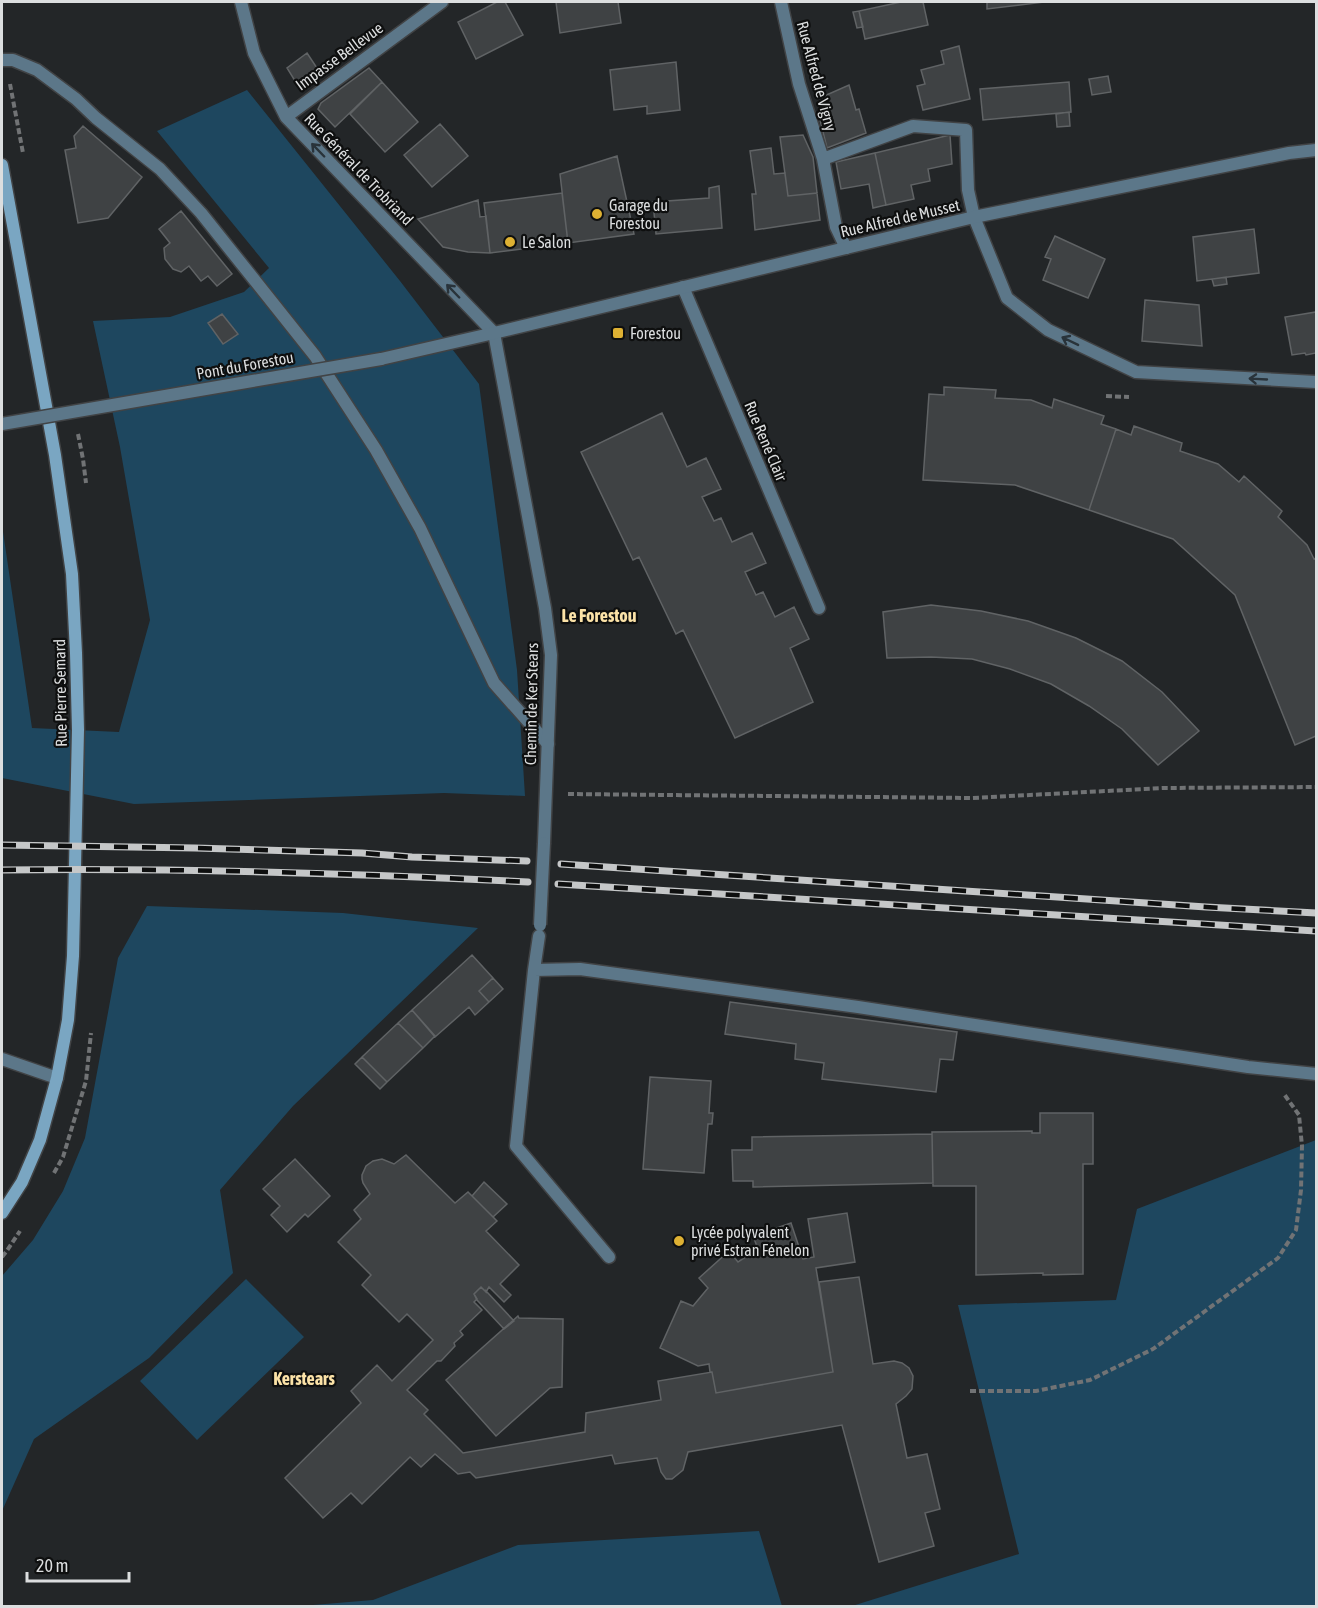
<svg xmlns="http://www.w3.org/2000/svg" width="1318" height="1608" font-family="'Asap Condensed',sans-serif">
  <rect width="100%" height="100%" fill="#232628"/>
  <!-- green -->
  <path fill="#1e475f" d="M247 90 400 281 479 384 517 670 525 796 444 793 134 804 2 778V525L32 728 119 732 150 620 120 447 93 321 170 317 244 292 269 268 157 131Z
    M147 906 343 913 478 928 293 1106 220 1190 233 1273 149 1358 34 1439 2 1511V1276L33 1240 63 1191 85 1138 118 958Z
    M1316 1140V1606H852L1019 1554 958 1305 1116 1300 1137 1209Z
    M246 1279 304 1337 197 1440 140 1381Z
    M759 1531 782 1606H301L373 1600 518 1545Z"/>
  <!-- building -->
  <path fill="#3f4244" stroke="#606365" stroke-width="1.5" d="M497 2H505L523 35 476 59 458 22Z
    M556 2H618L621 23 560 33Z
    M901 2H923L928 25 865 39 859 11Z
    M987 2H1044L987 9Z
    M859 11 863 27 857 28 853 12Z
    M959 46 970 99 923 110 917 86 925 84 921 70 944 64 941 51Z
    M307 53 321 74 300 89 287 68Z
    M676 62 680 110 647 114V106L614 110 610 70Z
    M369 68 382 82 335 127 318 109 321 103Z
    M1108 76 1111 92 1092 95 1089 79Z
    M382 82 418 122 385 152 350 114Z
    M1069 82 1071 112 983 120 980 89Z
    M849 85 856 110 859 109 866 133 827 148 820 120 827 119 822 97Z
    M1069 112 1070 126 1057 127 1056 114Z
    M440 124 468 156 432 187 404 155Z
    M83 126 142 177 108 218 78 223 65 150 76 148 74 136Z
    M803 135 813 157 817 193 788 196 780 137Z
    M950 135 952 164 928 169 930 181 911 185 914 199 886 205 875 153Z
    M771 148 774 174 785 173 788 196 817 193 820 220 755 230 752 194H756L750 151Z
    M875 153 886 205 873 208 869 184 841 189 836 162Z
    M617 156 634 234 568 243 560 174Z
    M719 186 722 228 656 234 653 202 709 198V188Z
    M562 193 568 243 490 253 484 203Z
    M478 200 480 217 486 216 490 253 468 252 443 247 418 219Z
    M181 211 232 274 217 286 208 276 201 281 189 266 181 272 173 269 165 259 164 248 170 243 159 229Z
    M1254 229 1259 273 1197 281 1193 237Z
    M1055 236 1105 259 1088 298 1043 280 1051 259 1045 257Z
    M1226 277 1227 284 1214 286 1212 279Z
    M1145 300 1199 305 1202 346 1142 341Z
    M1316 312V353L1306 355 1305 353 1292 355 1285 317Z
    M222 314 238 334 223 344 208 323Z
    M944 387 996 390 995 398 1031 400 1052 408 1054 399 1104 416 1101 424 1116 429 1089 510 1015 485 923 480 929 394 944 395Z
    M662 413 687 467 706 458 721 489 702 497 714 521 721 518 732 542 752 533 766 563 745 572 756 595 763 592 775 617 794 607 809 639 790 648 813 702 735 738 683 630 676 634 639 557 633 560 581 452Z
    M1134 426 1182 443 1180 451 1218 464 1239 482 1244 476 1282 511 1278 517 1307 545 1314 559 1316 558V736L1295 745 1235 595 1173 539 1089 510 1116 429 1131 435Z
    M931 605 981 611 1028 621 1076 638 1122 661 1162 692 1199 731 1158 765 1122 729 1089 706 1051 684 1010 669 972 659 931 657 887 658 883 612Z
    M472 955 493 978 479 991 489 1002 475 1015 469 1007 435 1037 412 1010Z
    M493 978 503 989 489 1002 479 991Z
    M730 1002 957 1032 953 1060 940 1059 936 1092 822 1079 824 1063 795 1059 796 1044 725 1034Z
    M412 1010 435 1036 423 1048 398 1023Z
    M398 1023 423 1048 387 1082 362 1057Z
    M362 1057 387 1082 380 1089 355 1064Z
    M650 1077 711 1081 709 1113H713L712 1124H708L704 1173 643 1169Z
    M1040 1113H1093V1164H1083V1274L1043 1275V1273L976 1275V1186H933L932 1132 1032 1131V1133H1040Z
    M932 1134 933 1183 753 1187V1181H733L732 1150H752V1137Z
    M406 1155 455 1203 468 1192 497 1221 486 1231 519 1265 500 1284 511 1295 504 1302 489 1287 486 1292 481 1287 474 1294 477 1299 474 1302 482 1310 460 1331 463 1335 454 1343 455 1346 441 1361H437L407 1390 428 1410 424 1414 463 1453 585 1432 586 1413 661 1400 658 1381 712 1372 716 1393 833 1372 819 1282 859 1277 873 1364 894 1361 902 1363 909 1368 913 1376 912 1389 906 1396 896 1404 907 1458 927 1454 940 1509 925 1513 934 1546 879 1562 842 1425 688 1452 683 1470 672 1479H666L661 1472 657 1458 615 1464 612 1455 476 1478 470 1472 458 1474 435 1454 421 1467 410 1457 362 1504 351 1493 323 1518 285 1478 361 1403 351 1391 377 1365 392 1381 433 1340 407 1314 399 1322 362 1285 371 1275 338 1242 361 1219 354 1210 370 1194 363 1183 362 1179V1175L366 1166 373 1161 382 1159 394 1164Z
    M295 1159 330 1196 308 1217 305 1214 287 1232 271 1215 280 1206 263 1189Z
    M484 1182 507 1204 493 1217 472 1196Z
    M847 1213 855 1262 816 1268 833 1372 716 1393 712 1372H710L709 1364 698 1366 660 1348 681 1301 693 1306 708 1288 699 1278 729 1251 738 1262 758 1249 753 1236 791 1223 803 1259 814 1257 808 1219Z
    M481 1287 486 1292V1291L514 1321 504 1329 477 1300 474 1294Z
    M518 1316 519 1318 563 1319 562 1387 550 1388 496 1436 446 1380Z"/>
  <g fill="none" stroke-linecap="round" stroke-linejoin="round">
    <defs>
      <path id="service" d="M2 60H13L37 70 76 99 96 118 160 169 201 213 315 356 376 450 420 528 494 683 548 744
        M539 936 534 970 516 1146 609 1257
        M534 970 580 969 858 1007 1248 1067 1316 1074"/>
      <path id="minor" d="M241 2 254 53 286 117 494 333 545 608 551 655 544 843
        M781 2 799 84 823 159
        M286 117 442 2
        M846 248 836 227 823 159 913 126 966 130 968 190 974 217 1007 298 1048 330 1136 372 1316 382
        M683 287 819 608
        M2 1059 57 1078"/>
      <path id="tertiary" d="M381 359 494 333 974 217 1289 153 1316 150"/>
      <path id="secondary" d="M2 165 55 455 72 574 76 653 78 730 73 956 68 1020 57 1078 40 1140 22 1182 2 1213"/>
    </defs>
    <!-- service casing -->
    <use href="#service" stroke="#414345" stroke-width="15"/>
    <!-- minor casing -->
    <use href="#minor" stroke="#414345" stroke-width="15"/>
    <!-- tertiary casing -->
    <use href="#tertiary" stroke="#414345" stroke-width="15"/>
    <!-- secondary casing -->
    <use href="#secondary" stroke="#414345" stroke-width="15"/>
    <!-- path -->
    <path stroke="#717375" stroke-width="4" stroke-dasharray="6 3" stroke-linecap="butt" d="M10 84 23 153
      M1106 396 1129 397
      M78 434 83 459 86 483
      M568 794 972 798 1164 788 1316 787
      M54 1173 63 1157 86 1081 91 1033
      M2 1257 6 1252 20 1231
      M970 1391H1036L1090 1380 1153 1349 1278 1258 1296 1230 1301 1190 1302 1146 1299 1115 1284 1094"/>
    <!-- service -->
    <use href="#service" stroke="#5c7789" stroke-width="12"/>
    <!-- minor -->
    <use href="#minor" stroke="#5c7789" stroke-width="12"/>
    <!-- tertiary -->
    <use href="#tertiary" stroke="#5c7789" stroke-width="12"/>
    <!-- secondary -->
    <use href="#secondary" stroke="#7aa6c2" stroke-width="12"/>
    <defs>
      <path id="rail" d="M2 845 195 848 362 853 412 857 527 861
        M561 864 1206 907 1316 913
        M2 870C177 868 353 873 528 882
        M558 884 1316 931"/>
    </defs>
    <!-- rail casing -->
    <use href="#rail" stroke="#c5c7c8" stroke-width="7"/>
    <!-- rail -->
    <use href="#rail" stroke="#0e0f0f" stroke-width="4.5" stroke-dasharray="14" stroke-linecap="butt"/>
    <defs>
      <path id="minor-bridge" d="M540 925 544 843"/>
      <path id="tertiary-bridge" d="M2 424 381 359"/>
    </defs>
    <!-- minor-bridge casing -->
    <use href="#minor-bridge" stroke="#414345" stroke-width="15" stroke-linecap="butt"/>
    <!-- tertiary-bridge casing -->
    <use href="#tertiary-bridge" stroke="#414345" stroke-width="15" stroke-linecap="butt"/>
    <!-- minor-bridge -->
    <use href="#minor-bridge" stroke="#5c7789" stroke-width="12"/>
    <!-- tertiary-bridge -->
    <use href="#tertiary-bridge" stroke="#5c7789" stroke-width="12"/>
  </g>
  <!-- one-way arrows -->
  <defs><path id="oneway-shaft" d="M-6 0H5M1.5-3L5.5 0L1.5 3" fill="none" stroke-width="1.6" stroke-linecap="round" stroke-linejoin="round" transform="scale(1.5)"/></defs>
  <g stroke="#29333a">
    <use href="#oneway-shaft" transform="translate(318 150) rotate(-134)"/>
    <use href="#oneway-shaft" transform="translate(453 291) rotate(-134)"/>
    <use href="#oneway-shaft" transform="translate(1070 341) rotate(-154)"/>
    <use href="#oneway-shaft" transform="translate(1258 379) rotate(-177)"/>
  </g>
  <!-- markers -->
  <g fill="#deb133" stroke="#0e0f0f" stroke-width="2">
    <circle cx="597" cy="214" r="6"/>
    <circle cx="510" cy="242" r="6"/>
    <rect x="612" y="327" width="12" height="12" rx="3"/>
    <circle cx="679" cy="1241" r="6"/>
  </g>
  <g text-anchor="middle" stroke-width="4.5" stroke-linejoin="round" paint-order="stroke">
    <!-- street labels -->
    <g font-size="16" fill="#dcdedf" stroke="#0e0f0f">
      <text transform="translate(339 56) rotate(-36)" y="6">Impasse Bellevue</text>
      <text transform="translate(817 76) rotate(75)" y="6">Rue Alfred de Vigny</text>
      <text transform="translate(359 169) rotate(46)" y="6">Rue Général de Trobriand</text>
      <text transform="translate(900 218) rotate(-13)" y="6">Rue Alfred de Musset</text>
      <text transform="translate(245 365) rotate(-10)" y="6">Pont du Forestou</text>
      <text transform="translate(766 441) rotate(67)" y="6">Rue René Clair</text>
      <text transform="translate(60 693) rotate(-91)" y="6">Rue Pierre Semard</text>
      <text transform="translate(531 704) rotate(-89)" y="6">Chemin de Ker Stears</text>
    </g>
    <!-- poi labels -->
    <g font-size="16" fill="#dcdedf" stroke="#0e0f0f" text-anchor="start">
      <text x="609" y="211">Garage du<tspan x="609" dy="18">Forestou</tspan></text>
      <text x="522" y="248">Le Salon</text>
      <text x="630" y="339">Forestou</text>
      <text x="691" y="1238">Lycée polyvalent<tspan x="691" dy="18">privé Estran Fénelon</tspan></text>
    </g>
    <!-- neighbourhood labels -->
    <g font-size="18" font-weight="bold" fill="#fbe2a7" stroke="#0e0f0f">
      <text x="599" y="622">Le Forestou</text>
      <text x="304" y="1385">Kerstears</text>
    </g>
  </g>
  <!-- border -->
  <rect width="1318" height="1608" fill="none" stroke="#dcdedf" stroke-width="6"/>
  <!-- scale -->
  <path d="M27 1572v9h102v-9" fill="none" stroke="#dcdedf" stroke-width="3"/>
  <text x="36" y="1572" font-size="18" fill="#dcdedf" stroke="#0e0f0f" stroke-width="4.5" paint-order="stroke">20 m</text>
</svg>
